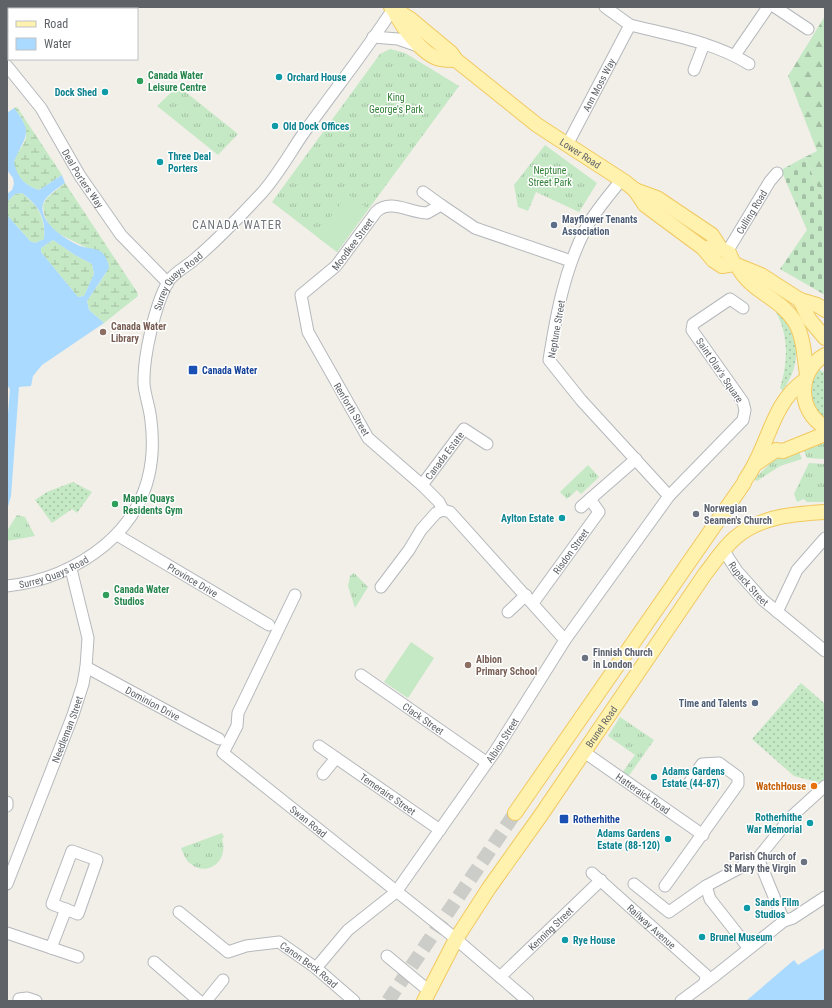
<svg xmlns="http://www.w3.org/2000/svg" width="832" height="1008" font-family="'Roboto Condensed',sans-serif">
  <defs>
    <pattern id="grass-tufts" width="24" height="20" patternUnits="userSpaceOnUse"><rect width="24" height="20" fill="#c5e8c5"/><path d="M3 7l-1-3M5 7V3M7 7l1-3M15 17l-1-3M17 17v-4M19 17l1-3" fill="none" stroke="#a3c0a4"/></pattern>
    <pattern id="forest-firs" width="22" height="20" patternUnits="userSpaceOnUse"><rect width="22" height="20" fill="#c5e8c5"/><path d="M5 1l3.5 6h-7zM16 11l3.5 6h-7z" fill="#a3c0a4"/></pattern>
    <pattern id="wetland-marsh" width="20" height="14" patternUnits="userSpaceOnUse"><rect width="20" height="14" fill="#c5e8c5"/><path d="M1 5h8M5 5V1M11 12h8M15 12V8" fill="none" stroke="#a3c0a4"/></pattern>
    <pattern id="cemetery-stones" width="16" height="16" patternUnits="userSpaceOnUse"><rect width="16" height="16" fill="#c5e8c5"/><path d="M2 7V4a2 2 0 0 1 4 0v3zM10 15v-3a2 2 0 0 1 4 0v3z" fill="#a3c0a4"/></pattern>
    <pattern id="garden-dots" width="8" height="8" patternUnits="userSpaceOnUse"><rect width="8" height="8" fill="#c5e8c5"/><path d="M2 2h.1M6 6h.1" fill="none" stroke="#a3c0a4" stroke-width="1.8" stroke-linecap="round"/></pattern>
  </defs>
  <rect width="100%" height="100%" fill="#f1efe8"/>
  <!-- grass -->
  <path fill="url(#grass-tufts)" d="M390 49 405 53 459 86 337 252 272 202 380 54Z
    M178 86 238 134 218 155 157 106Z
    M545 145 597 183 579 212 536 192 528 211 518 207 514 185Z
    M825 442V459L807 458 802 447Z
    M798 449 802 459 780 466 757 481 754 479 775 459Z
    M809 463 825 464V502H807L804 499 797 502 794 494Z
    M588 465 599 477 581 494 577 490 567 499 560 492Z
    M17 515 25 517 35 536 7 541V531Z
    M354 573 368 587 355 608 348 586 350 576Z
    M620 717 654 740 628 777 622 773 635 755 608 736Z
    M222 833 224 837 222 839C229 862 207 877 191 864 185 860 184 854 181 848Z"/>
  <!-- forest -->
  <path fill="url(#forest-firs)" d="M825 16V205L805 157 817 151 788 76Z"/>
  <!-- wetland -->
  <path fill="url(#wetland-marsh)" d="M17 107 62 175 39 190C28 187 13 176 14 162 15 153 25 146 26 137 27 126 21 117 14 108Z
    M65 183 137 292 138 296 104 323 89 310 87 301 106 273 87 248 57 233 49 225 44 214 43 205 47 198Z
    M22 193C39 207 45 217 44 239L35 243 30 241 7 215V202L15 194Z
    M53 240 75 255 92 264 94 274 84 296 78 297 41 252V248Z"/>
  <!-- cemetery -->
  <path fill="url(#cemetery-stones)" d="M805 157 825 205V295L780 269 807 230 781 170Z"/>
  <!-- garden -->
  <path fill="url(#garden-dots)" d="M778 311C799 337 803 361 783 390L780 388C788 362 789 336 776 312Z
    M819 369 823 372 825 370V418C811 408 811 396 810 379Z
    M73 482 92 492 77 513 72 509 52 523 35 500 47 492Z
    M801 683 825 704V778L821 783 794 776 752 739Z"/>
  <!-- pitch -->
  <path fill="#c5e8c5" d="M348 194 368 209 337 252 316 236Z
    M411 642 434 658 408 698 384 682Z"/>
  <!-- water -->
  <path fill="#aadaff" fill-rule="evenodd" d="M14 108C35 135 24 136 14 162 17 177 25 186 39 190L62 175 65 183C58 188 45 196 43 204 38 222 66 240 80 246 86 248 92 248 98 250 105 253 108 261 109 268L87 301 89 310 104 323 42 365 33 376 31 386 19 387 11 496 7 510V426L10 389 7 385V215L30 241 35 243 44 239C46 217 39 206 22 193L15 194 7 202V194L12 190 14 184 13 178 7 170V113ZM53 240 75 255 92 264 94 274 84 296 78 297 41 252V248Z
    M825 948V1001H746L794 960 798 965Z"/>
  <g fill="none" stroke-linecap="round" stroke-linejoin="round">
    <!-- major-tunnel -->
    <path stroke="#ccccc8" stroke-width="14" stroke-dasharray="14 7" stroke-linecap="butt" d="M388 1001 515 813"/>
    <defs>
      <g id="minor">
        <path d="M775 7 808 29"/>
        <path d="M630 25C670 35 714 42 749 64"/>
        <path d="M373 37 398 39 421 47"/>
        <path d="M735 55 768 7"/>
        <path id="s1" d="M7 66 41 108 80 176 121 235 168 283"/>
        <path d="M694 70 704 44"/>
        <path id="s2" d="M567 145 630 25 605 7"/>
        <path d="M621 180C609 196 594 212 585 230 564 271 556 316 549 360L581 400 669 496"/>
        <path d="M423 192 441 205"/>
        <path id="s3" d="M727 252 770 181 777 173"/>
        <path id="s4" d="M422 485 464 429 487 444"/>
        <path d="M581 507 636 459"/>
        <path id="s5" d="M443 510 439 502 422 485 368 438 308 332 301 295 336 266 376 212C390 198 410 213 427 213L441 205 475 228 571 261"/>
        <path id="s6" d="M117 535 269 625"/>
        <path id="s7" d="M724 551 737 571 763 600 825 651"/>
        <path id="s8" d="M7 586C44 582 77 568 105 545 144 512 157 470 151 421 150 408 145 396 144 384 143 357 155 305 168 282 175 271 187 267 196 258 219 239 240 216 260 195 276 178 290 153 303 134 333 92 365 52 393 9"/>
        <path d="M381 587 409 550 421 530 436 513 443 510 450 512 565 640"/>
        <path id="s9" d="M295 595 238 713 237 726 223 753 450 934 528 1001"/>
        <path id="s10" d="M533 603 599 512 590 499"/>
        <path d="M508 612 526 595"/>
        <path d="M777 612 797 570 825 538"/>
        <path id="s11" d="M86 667 219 739"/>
        <path id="s12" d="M361 675 486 762"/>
        <path id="s13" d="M319 746 440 830"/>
        <path id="s14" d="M584 752 703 835"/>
        <path d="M323 774 336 758"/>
        <path d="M7 802V806"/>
        <path d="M72 851 97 860 78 914 52 904Z"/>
        <path d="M758 858 784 921"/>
        <path id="s15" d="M592 873 706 975 705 983"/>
        <path id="s16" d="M7 884 73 715 83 684 86 667 88 638 71 569"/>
        <path d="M634 884 669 912 706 886 758 858 791 817 825 786"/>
        <path d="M665 886 738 784V777L719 763 702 764 689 783"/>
        <path d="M706 886 710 899 747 946 748 949"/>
        <path id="s17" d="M179 912 228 952 246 946 279 942 316 968 354 1001"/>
        <path d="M7 933 78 957"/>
        <path d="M51 948 66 909"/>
        <path d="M387 956 429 991"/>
        <path d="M154 962 199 1001"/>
        <path id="s18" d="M316 968 348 930 396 892 496 750 565 640 669 496 743 420 745 410 743 402 692 330 693 324 730 299 743 308"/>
        <path id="s19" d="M500 977 601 880"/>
        <path d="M20 1001 19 999 27 998 36 1001"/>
        <path d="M206 1001 223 980"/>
        <path d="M681 1001 716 975 784 921 793 918 825 897"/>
      </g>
      <g id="major">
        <path id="s20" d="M391 7 409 18 451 53 456 60 537 125 625 182 635 190 645 205 703 248 713 260 722 266 734 264"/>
        <path d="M393 9C401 25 422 55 440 59 445 60 451 60 456 60"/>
        <path d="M635 190 657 198 712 235 721 249"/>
        <path d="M703 248 721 249 729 253 734 264 761 275 800 300 809 319 825 338"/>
        <path d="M738 267C752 293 780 297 795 322 804 337 804 357 807 374"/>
        <path d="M800 300 817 305 825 310"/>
        <path d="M825 355C797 371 797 411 825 427"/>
        <path d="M757 463 776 450 783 451 825 434"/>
        <path d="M745 480C769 448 770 404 805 380"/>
        <path d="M515 813 744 483"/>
        <path id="s21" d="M424 1001 456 939 489 888 541 815 705 574C714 563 723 548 735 538 760 516 794 514 825 512"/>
      </g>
    </defs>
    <!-- minor casing -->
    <use href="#minor" stroke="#b5b8bc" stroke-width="13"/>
    <!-- major casing -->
    <use href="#major" stroke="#f2c960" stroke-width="16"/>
    <!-- minor -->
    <use href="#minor" stroke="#fff" stroke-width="11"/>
    <!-- major -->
    <use href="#major" stroke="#fff2af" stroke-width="14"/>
  </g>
  <!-- markers -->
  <g fill="#0f9aa8" stroke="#fff" stroke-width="1.5">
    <circle cx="279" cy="77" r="4"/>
    <circle cx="105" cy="92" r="4"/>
    <circle cx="275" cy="126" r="4"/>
    <circle cx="160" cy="162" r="4"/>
    <circle cx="562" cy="518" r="4"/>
    <circle cx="654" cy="777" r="4"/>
    <circle cx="810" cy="823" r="4"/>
    <circle cx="668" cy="839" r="4"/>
    <circle cx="747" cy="908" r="4"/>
    <circle cx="702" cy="937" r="4"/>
    <circle cx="565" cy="940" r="4"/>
  </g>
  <g fill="#2e9e5b" stroke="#fff" stroke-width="1.5">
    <circle cx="140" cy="81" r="4"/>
    <circle cx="115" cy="504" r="4"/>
    <circle cx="106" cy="595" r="4"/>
  </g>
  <g fill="#5c6f8a" stroke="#fff" stroke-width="1.5">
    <circle cx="554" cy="225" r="4"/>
    <circle cx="755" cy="703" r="4"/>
  </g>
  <g fill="#8d6e63" stroke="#fff" stroke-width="1.5">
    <circle cx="103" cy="332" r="4"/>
    <circle cx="468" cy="665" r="4"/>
  </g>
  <g fill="#1a4fb4" stroke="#fff" stroke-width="1.5">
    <rect x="188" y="365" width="10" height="10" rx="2"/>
    <rect x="559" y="814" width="10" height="10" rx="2"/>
  </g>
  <g fill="#6b7280" stroke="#fff" stroke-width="1.5">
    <circle cx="696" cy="514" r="4"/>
    <circle cx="585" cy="658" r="4"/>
    <circle cx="804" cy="862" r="4"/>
  </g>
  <circle fill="#e8710a" stroke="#fff" stroke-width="1.5" cx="814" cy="786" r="4"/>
  <g text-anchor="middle" stroke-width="3" stroke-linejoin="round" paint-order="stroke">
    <!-- leisure labels -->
    <g font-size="10" font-weight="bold" fill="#27864d" stroke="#fff" text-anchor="start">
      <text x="148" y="79">Canada Water<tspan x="148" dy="12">Leisure Centre</tspan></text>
      <text x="123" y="502">Maple Quays<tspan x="123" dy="12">Residents Gym</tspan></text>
      <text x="114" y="593">Canada Water<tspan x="114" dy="12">Studios</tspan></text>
    </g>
    <!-- culture labels -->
    <g font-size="10" font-weight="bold" fill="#0d838f" stroke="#fff" text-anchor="start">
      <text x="287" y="81">Orchard House</text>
      <text x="97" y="96" text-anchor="end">Dock Shed</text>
      <text x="283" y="130">Old Dock Offices</text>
      <text x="168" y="160">Three Deal<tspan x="168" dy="12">Porters</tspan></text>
      <text x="554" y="522" text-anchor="end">Aylton Estate</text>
      <text x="662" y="775">Adams Gardens<tspan x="662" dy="12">Estate (44-87)</tspan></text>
      <text x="802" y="821" text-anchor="end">Rotherhithe<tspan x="802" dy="12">War Memorial</tspan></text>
      <text x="660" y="837" text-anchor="end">Adams Gardens<tspan x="660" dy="12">Estate (88-120)</tspan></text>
      <text x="755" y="906">Sands Film<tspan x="755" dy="12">Studios</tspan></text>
      <text x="710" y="941">Brunel Museum</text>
      <text x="573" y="944">Rye House</text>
    </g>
    <!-- street labels -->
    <g font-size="10" fill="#5f6368" stroke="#fff">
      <text dy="4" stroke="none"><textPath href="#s2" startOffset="68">Ann Moss Way</textPath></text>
      <text dy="4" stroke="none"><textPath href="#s20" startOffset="240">Lower Road</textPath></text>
      <text dy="4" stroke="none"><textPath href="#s1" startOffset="136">Deal Porters Way</textPath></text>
      <text dy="4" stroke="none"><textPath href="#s3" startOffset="47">Culling Road</textPath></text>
      <text dy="4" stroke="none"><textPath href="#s5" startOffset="337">Moodkee Street</textPath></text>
      <text dy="4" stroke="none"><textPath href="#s8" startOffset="396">Surrey Quays Road</textPath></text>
      <text transform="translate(556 329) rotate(-80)" y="4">Neptune Street</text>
      <text transform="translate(720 370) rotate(56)" y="4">Saint Olav's Square</text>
      <text transform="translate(352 409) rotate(59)" y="4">Renforth Street</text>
      <text dy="4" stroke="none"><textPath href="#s4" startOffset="37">Canada Estate</textPath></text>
      <text dy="4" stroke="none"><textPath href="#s10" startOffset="64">Risdon Street</textPath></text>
      <text dy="4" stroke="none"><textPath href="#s8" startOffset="49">Surrey Quays Road</textPath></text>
      <text dy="4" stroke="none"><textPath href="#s6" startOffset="88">Province Drive</textPath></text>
      <text dy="4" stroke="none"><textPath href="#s7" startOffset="41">Rupack Street</textPath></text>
      <text dy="4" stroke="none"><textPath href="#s11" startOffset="76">Dominion Drive</textPath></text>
      <text dy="4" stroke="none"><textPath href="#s12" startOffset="76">Clack Street</textPath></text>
      <text dy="4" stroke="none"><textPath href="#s21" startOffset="327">Brunel Road</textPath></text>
      <text dy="4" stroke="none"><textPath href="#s16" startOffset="166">Needleman Street</textPath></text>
      <text dy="4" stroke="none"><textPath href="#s18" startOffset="296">Albion Street</textPath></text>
      <text dy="4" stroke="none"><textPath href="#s14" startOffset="72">Hatteraick Road</textPath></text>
      <text dy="4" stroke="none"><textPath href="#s13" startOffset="84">Temeraire Street</textPath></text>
      <text dy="4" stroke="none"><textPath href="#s9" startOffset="284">Swan Road</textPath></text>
      <text dy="4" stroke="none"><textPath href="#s15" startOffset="80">Railway Avenue</textPath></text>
      <text dy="4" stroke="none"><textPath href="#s19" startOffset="70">Kenning Street</textPath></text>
      <text dy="4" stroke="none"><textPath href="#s17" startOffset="153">Canon Beck Road</textPath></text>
    </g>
    <!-- park labels -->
    <g font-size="10" fill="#348238" stroke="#fff">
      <text x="396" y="101">King<tspan x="396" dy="12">George's Park</tspan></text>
      <text x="550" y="174">Neptune<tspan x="550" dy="12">Street Park</tspan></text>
    </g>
    <!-- service labels -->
    <g font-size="10" font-weight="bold" fill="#4e5e75" stroke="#fff" text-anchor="start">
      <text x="562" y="223">Mayflower Tenants<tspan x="562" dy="12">Association</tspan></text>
      <text x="747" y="707" text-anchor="end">Time and Talents</text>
    </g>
    <!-- education labels -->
    <g font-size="10" font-weight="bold" fill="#785e54" stroke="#fff" text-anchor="start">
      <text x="111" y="330">Canada Water<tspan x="111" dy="12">Library</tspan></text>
      <text x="476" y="663">Albion<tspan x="476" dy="12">Primary School</tspan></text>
    </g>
    <!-- transit labels -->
    <g font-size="10" font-weight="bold" fill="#164399" stroke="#fff" text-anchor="start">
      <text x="202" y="374">Canada Water</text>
      <text x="573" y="823">Rotherhithe</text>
    </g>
    <!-- worship labels -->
    <g font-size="10" font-weight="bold" fill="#5b616d" stroke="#fff" text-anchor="start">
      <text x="704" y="512">Norwegian<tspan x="704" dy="12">Seamen's Church</tspan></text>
      <text x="593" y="656">Finnish Church<tspan x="593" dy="12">in London</tspan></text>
      <text x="796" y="860" text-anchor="end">Parish Church of<tspan x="796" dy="12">St Mary the Virgin</tspan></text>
    </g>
    <!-- food labels -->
    <g font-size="10" font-weight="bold" fill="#c56008" stroke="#fff" text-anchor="end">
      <text x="806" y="790">WatchHouse</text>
    </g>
    <!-- quarter labels -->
    <g font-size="12" letter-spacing="1" fill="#70757a" stroke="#fff">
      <text x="237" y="229">CANADA WATER</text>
    </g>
  </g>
  <!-- border -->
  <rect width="832" height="1008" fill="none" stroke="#5f6368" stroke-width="16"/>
  <!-- legend -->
  <rect x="8" y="8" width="130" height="52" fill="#ffffff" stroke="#bfc1c3"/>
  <rect x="16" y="21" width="20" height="6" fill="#fff2af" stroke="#bfc1c3"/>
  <text x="44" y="28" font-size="12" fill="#5f6368">Road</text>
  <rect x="16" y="38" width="20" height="12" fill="#aadaff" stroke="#bfc1c3"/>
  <text x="44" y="48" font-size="12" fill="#5f6368">Water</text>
</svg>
